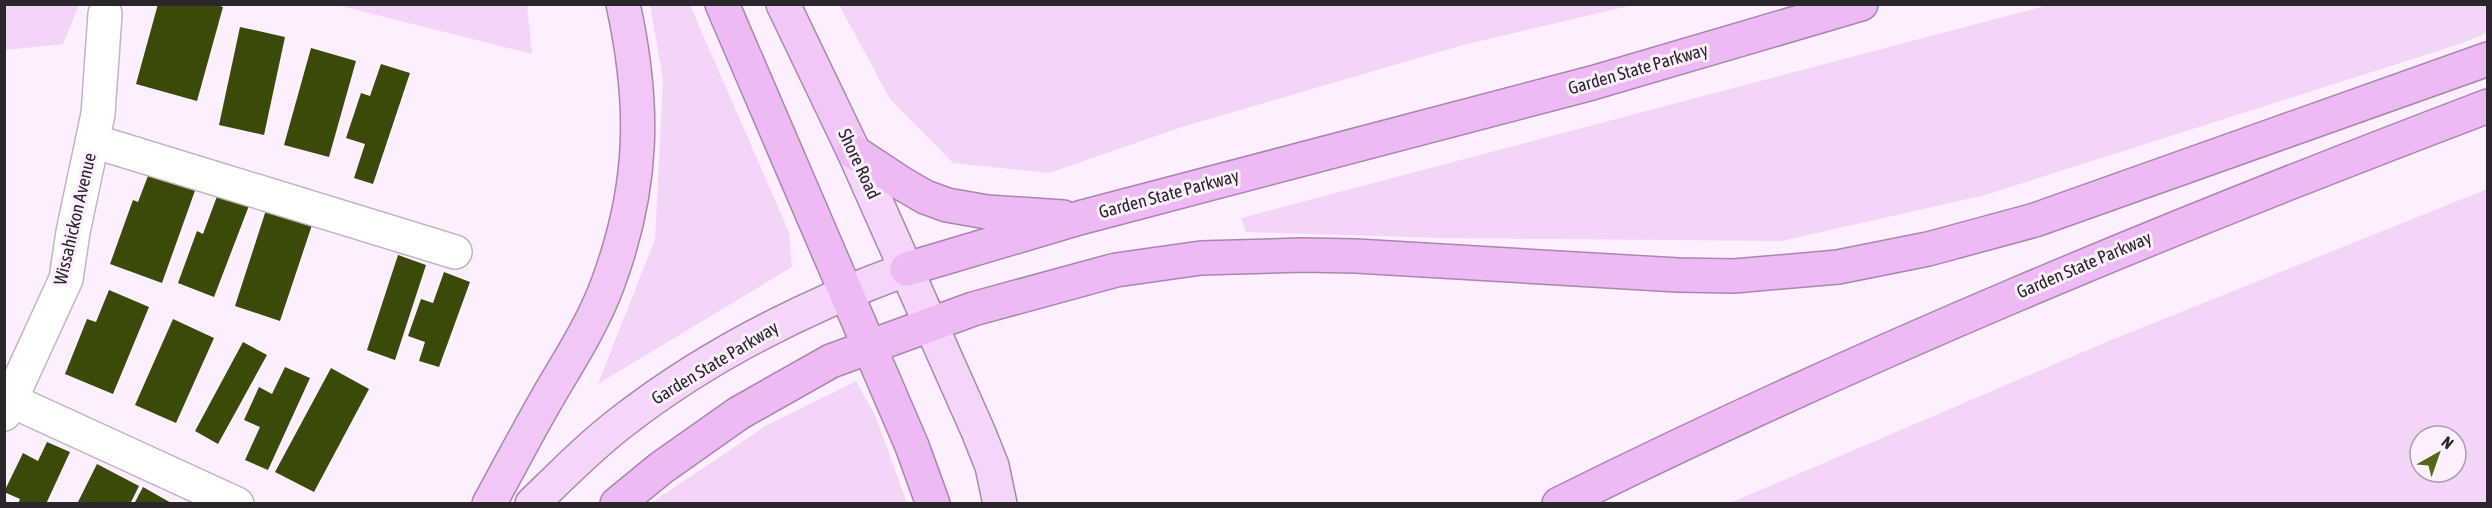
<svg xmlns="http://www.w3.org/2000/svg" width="2492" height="508" font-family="'Asap Condensed',sans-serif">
  <rect width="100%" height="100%" fill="#fdefff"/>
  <!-- green -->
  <path fill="#f3d6f7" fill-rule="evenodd" d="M5 4H79V5L63 44 5 50Z
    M2052 4 2487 5V33L2457 45 1985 195 1782 241 1441 238 1246 232 1241 218Z
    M337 5H527L532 54Z
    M650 5H690L789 232 792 267 598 384 655 239 663 80Z
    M839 5H1633L1463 45 1182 127 1049 173 953 163 890 99Z
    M2487 189V503H1730L2111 340ZM2420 436H2456V472H2420Z
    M856 381 875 415 907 503H651L767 425Z"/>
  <!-- building -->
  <path fill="#3a4a09" d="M158 4H214L223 7 197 101 136 84Z
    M240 27 285 37 264 135 219 125Z
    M311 48 356 61 329 157 284 145Z
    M381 64 410 73 373 184 354 178 365 144 346 138 361 93 370 96Z
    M151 168 197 185 162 283 110 264 133 200 138 202Z
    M219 191 250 203 214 297 178 283 197 231 203 234Z
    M266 210 312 225 280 321 235 306Z
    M398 255 426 265 395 360 367 350Z
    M444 272 470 282 439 367 419 361 425 342 408 336 421 299 433 303Z
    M109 290 149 307 113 394 65 374 87 319 96 322Z
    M173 319 214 338 176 423 135 405Z
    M243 342 267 355 218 444 195 431Z
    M285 367 310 378 268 470 245 460 260 427 244 420 259 387 272 394Z
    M331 368 369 389 314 492 275 472Z
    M47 442 70 452 46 504H18L20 499 4 492 23 453 38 461Z
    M97 464 139 486 130 504H77Z
    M143 487 173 504H134Z"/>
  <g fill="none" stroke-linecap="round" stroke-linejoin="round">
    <defs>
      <path id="minor" d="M93 141 455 252
        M10 400 237 504
        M4 414 66 279 73 232 98 114 105 14"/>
      <path id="primary" d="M854 152 978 431 992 466 1000 504
        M532 504C561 476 590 446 623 421 708 355 806 306 907 269"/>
      <path id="trunk" d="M783 4 854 152
        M489 504C509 468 528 431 549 395 570 359 594 322 608 283 644 186 645 104 623 4"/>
      <path id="motorway" d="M722 4 912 446 933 504
        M854 152 901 183 925 197 947 205 987 212 1063 217
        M907 269 1079 218 1592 83 1861 4
        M617 504 661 468 739 413 831 361 973 309 1116 270 1201 258 1302 255 1356 256 1678 275 1734 276 1838 267 1928 249 2035 220 2488 59
        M1559 504C1861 354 2172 226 2488 106"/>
    </defs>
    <!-- minor casing -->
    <use href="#minor" stroke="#c1b4c3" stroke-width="36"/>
    <!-- primary casing -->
    <use href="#primary" stroke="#aa86af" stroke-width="36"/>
    <!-- trunk casing -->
    <use href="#trunk" stroke="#aa86af" stroke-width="36"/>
    <!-- motorway casing -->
    <use href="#motorway" stroke="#aa86af" stroke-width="36"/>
    <!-- minor -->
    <use href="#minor" stroke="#fff" stroke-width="33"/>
    <!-- primary -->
    <use href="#primary" stroke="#f5d5fa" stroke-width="33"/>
    <!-- trunk -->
    <use href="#trunk" stroke="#f2c7f8" stroke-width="33"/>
    <!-- motorway -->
    <use href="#motorway" stroke="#efb9f6" stroke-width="33"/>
  </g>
  <g text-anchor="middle" stroke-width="6" stroke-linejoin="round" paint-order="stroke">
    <!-- street labels -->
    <g font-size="18" fill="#2b262b" stroke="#fdefff">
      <text transform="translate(1638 69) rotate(-16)" y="6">Garden State Parkway</text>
      <text transform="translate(859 164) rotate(65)" y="6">Shore Road</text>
      <text transform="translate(1169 194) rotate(-15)" y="6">Garden State Parkway</text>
      <text transform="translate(75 219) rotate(-77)" y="6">Wissahickon Avenue</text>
      <text transform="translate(2084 265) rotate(-23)" y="6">Garden State Parkway</text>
      <text transform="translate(715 363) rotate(-31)" y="6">Garden State Parkway</text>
    </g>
  </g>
  <!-- border -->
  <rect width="2492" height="508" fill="none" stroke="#2b262b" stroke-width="12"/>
  <!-- north arrow -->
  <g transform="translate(2438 454) rotate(40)"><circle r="28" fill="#fdefff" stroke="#a99faa" stroke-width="1.5"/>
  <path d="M0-4.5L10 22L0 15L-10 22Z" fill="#546917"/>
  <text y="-9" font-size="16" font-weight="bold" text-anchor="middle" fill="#2b262b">N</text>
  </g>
</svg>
